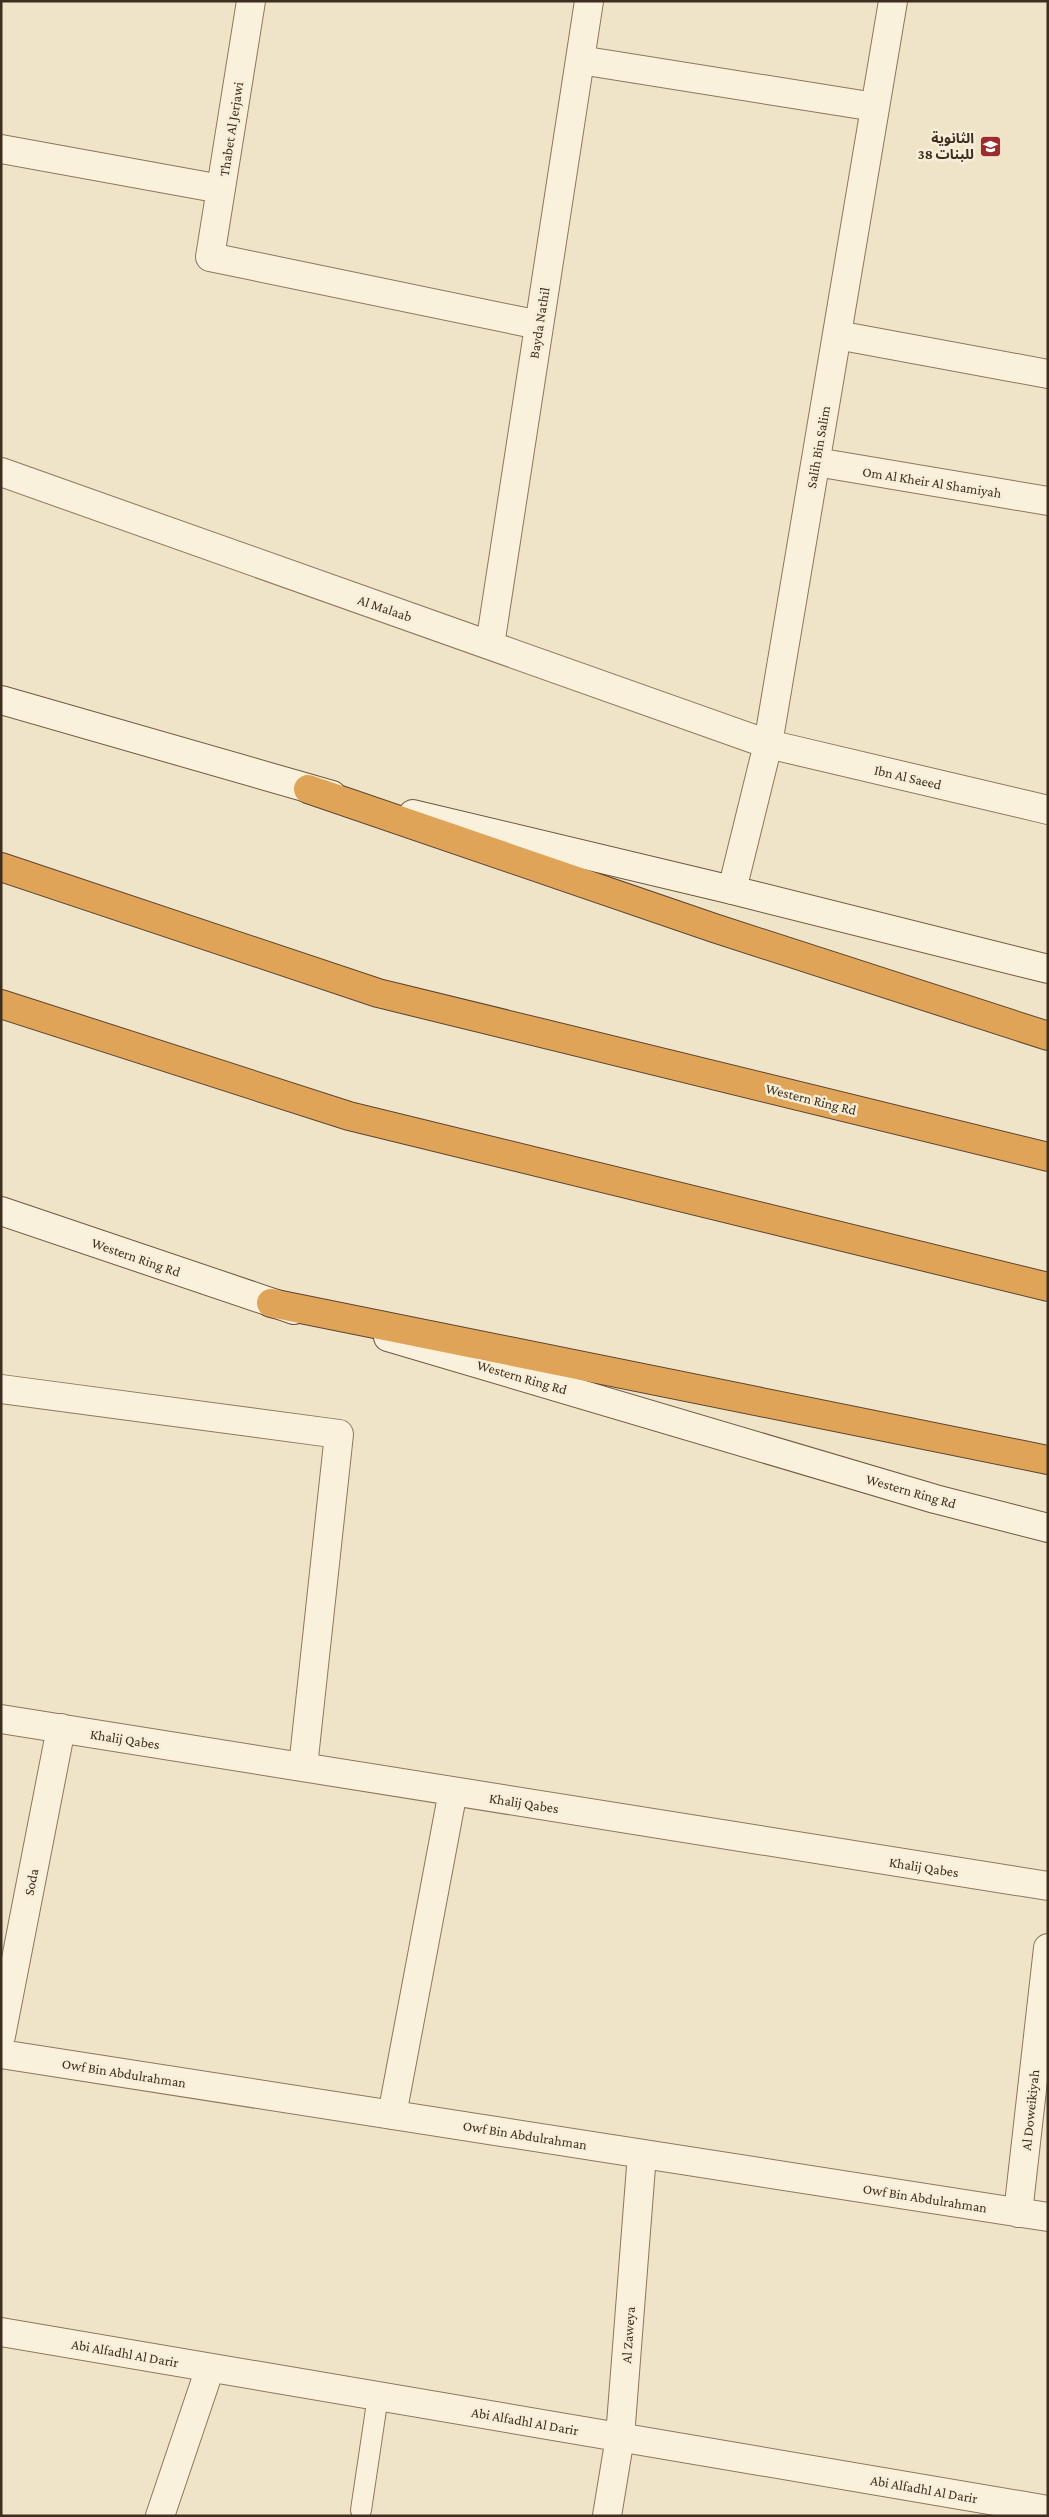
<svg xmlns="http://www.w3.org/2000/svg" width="1049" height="2517" font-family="'Crimson Pro','Noto Sans Arabic',serif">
  <rect width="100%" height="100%" fill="#f0e4c8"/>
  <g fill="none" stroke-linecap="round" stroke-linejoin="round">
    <defs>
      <path id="service" d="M361 2510 378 2396"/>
      <path id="minor" d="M251 1 210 257 539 325
        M580 60 875 107
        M1 149 221 189
        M837 335 1048 374
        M816 462 1048 501
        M1 472 768 744 1048 810
        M490 645 589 1
        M732 890 768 744 893 1
        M1 1389 339 1434 303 1767
        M1 1719 1048 1886
        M1 2036 61 1728
        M1 2054 1048 2217
        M392 2115 453 1791
        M1018 2213 1048 1948
        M1 2332 1048 2510
        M160 2516 210 2368
        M607 2516 620 2437 642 2154"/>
      <path id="secondary" d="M1 700 332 795
        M413 814 732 890 1048 969
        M1 1211 294 1310
        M388 1337 935 1499 1048 1528"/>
      <path id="motorway" d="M308 789 714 928 1048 1036
        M1 867 378 993 1048 1157
        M1 1004 349 1116 1048 1287
        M271 1303 1048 1460"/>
    </defs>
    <!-- service casing -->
    <use href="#service" stroke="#8d765c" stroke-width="22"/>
    <!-- minor casing -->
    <use href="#minor" stroke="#8d765c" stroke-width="30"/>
    <!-- secondary casing -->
    <use href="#secondary" stroke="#6f573f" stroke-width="30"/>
    <!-- motorway casing -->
    <use href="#motorway" stroke="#5b4430" stroke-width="30"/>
    <!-- service -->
    <use href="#service" stroke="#faf1dc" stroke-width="20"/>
    <!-- minor -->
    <use href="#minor" stroke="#faf1dc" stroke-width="28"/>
    <!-- secondary -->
    <use href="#secondary" stroke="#faf1dc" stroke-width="28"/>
    <!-- motorway -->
    <use href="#motorway" stroke="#e0a458" stroke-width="28"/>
  </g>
  <!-- icons -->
  <defs>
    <symbol id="school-square" viewBox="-11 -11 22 22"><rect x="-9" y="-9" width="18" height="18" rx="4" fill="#9e2a2b" stroke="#f7eed8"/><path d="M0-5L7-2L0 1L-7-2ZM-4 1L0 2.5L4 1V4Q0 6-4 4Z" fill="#fff"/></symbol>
  </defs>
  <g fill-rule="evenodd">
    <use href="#school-square" x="978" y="134" width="25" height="25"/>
  </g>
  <g text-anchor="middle" stroke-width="5" stroke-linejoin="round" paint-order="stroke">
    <!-- street labels -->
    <g font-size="14" fill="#3d2e20" stroke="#f7eed8">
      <text transform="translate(231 129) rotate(-81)" y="5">Thabet Al Jerjawi</text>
      <text transform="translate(539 323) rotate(-81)" y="5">Bayda Nathil</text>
      <text transform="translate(818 447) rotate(-80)" y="5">Salih Bin Salim</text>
      <text transform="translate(932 482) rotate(9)" y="5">Om Al Kheir Al Shamiyah</text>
      <text transform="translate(385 608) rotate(19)" y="5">Al Malaab</text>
      <text transform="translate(908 777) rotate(13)" y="5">Ibn Al Saeed</text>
      <text transform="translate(811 1099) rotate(14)" y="5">Western Ring Rd</text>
      <text transform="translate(136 1257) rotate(19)" y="5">Western Ring Rd</text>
      <text transform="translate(522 1377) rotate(16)" y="5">Western Ring Rd</text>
      <text transform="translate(911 1491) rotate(16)" y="5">Western Ring Rd</text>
      <text transform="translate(125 1739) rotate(9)" y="5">Khalij Qabes</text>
      <text transform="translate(524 1803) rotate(9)" y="5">Khalij Qabes</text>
      <text transform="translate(924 1867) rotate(9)" y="5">Khalij Qabes</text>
      <text transform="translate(31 1882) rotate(-79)" y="5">Soda</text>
      <text transform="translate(124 2073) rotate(9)" y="5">Owf Bin Abdulrahman</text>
      <text transform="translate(1030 2110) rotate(-84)" y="5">Al Doweikiyah</text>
      <text transform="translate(525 2135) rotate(9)" y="5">Owf Bin Abdulrahman</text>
      <text transform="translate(925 2198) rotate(9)" y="5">Owf Bin Abdulrahman</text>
      <text transform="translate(628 2335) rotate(-86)" y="5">Al Zaweya</text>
      <text transform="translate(125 2353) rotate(10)" y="5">Abi Alfadhl Al Darir</text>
      <text transform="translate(525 2421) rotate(10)" y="5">Abi Alfadhl Al Darir</text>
      <text transform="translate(924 2489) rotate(10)" y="5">Abi Alfadhl Al Darir</text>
    </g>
    <!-- poi labels -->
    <g font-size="14" font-weight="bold" fill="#3d2e20" stroke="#f7eed8" text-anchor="end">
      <text x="974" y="143">الثانوية<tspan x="974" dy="16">38 للبنات</tspan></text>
    </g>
  </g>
  <!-- border -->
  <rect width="1049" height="2517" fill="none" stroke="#3d2e20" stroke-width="5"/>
</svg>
